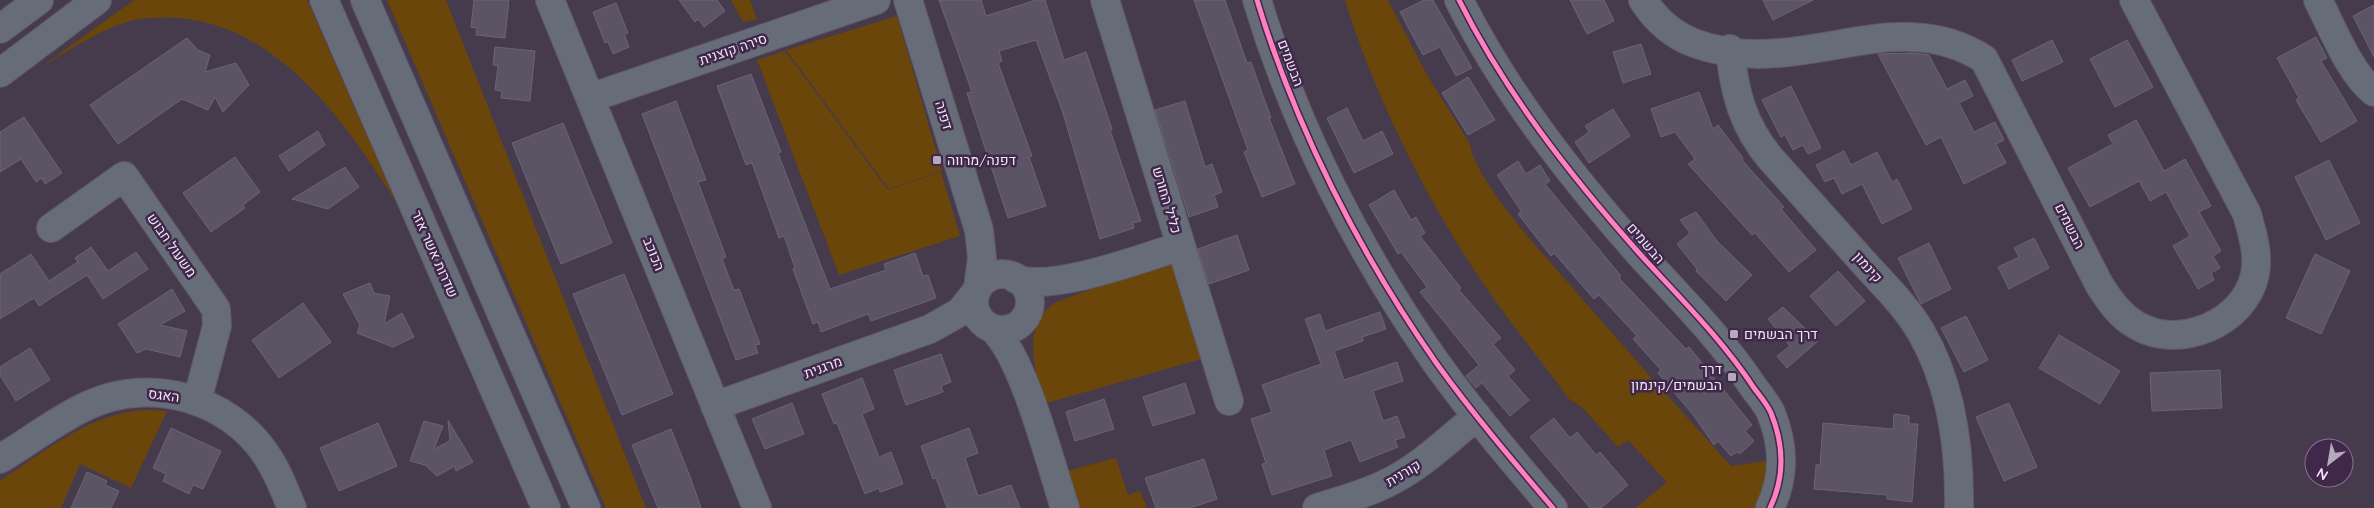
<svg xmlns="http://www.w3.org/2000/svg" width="2374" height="508" font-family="Quicksand,Heebo,sans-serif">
  <rect width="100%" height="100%" fill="#463a4d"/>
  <!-- green -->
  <path fill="#6a460b" d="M134 0H307L395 200C337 110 261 0 135 20 99 29 68 51 37 70Z
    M387 0H446L646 508H606Z
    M731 0H750L757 19 743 22Z
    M1345 0H1388L1427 75 1470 144C1474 178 1540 251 1565 279 1619 342 1675 404 1731 466L1773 460 1757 508H1636L1667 482 1628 440 1618 447 1583 408 1569 399C1542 362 1513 326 1487 289 1429 205 1375 98 1345 0Z
    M897 16 942 171 889 189 786 50Z
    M785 51 888 190 941 172 960 236 839 275 757 60Z
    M1173 260 1205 358 1043 404C1036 369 1019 326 1056 302Z
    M146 410 167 411 131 488 80 464 61 508H0V481C46 451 89 413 146 410Z
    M1116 458 1128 495 1140 491 1147 508H1080L1066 471Z"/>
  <!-- building -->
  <path fill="#5b5465" stroke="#6b6475" d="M474 0H509L505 38 476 35 477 28 471 27Z
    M679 0H717L725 11 704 27 698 19 695 22Z
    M939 0H981L986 16 1036 0H1045L1064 60 1086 52 1112 129 1110 130 1141 221 1133 223 1134 228 1100 239 1063 113 1036 40 999 51 1002 61 998 63 1032 156 1029 157 1046 206 1008 218 967 93 972 92Z
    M1194 0H1225L1247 63 1251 62 1271 118H1269L1295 184 1262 197 1244 152 1248 150Z
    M1424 0H1433L1472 68 1456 76 1440 47 1423 55 1400 12Z
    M1570 0H1604L1614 21 1587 34Z
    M1763 0H1813L1773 20Z
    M616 3 628 33 624 34 629 47 613 54 608 42 605 43 593 12Z
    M2374 5V57L2353 16Z
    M2316 37 2327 58 2321 61 2357 121 2321 142 2296 100 2299 98 2277 58Z
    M187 38 198 50 210 55 205 72 236 63 249 85 223 112 215 97 208 110 182 99 118 144 90 105Z
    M2052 40 2063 62 2022 81 2012 60Z
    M2127 40 2153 87 2115 107 2090 59Z
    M1641 44 1651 74 1623 83 1613 52Z
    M495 47 535 51 530 101 501 98 502 91 495 90 498 65H493Z
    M1914 53 1929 55 1947 89 1965 80 1973 96 1959 103 1974 132 1995 122 2004 140 1996 144 2006 163 1964 184 1941 137 1926 145 1878 54Z
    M751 74 781 152 778 153 830 289 886 270 884 264 915 253 923 276 928 275 936 298 871 321 868 314 821 332 818 322 813 324 793 269 795 268 784 236 779 238 752 163 746 165 717 86Z
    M1468 77 1495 120 1468 135 1442 93Z
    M1791 86 1821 148 1808 154 1803 145 1793 150 1785 135 1781 137 1762 100Z
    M1699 92 1713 129 1718 125 1743 158 1742 160 1784 207 1781 209 1816 250 1789 272 1755 233 1752 235 1688 164 1695 159 1675 132 1661 137 1651 109Z
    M676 101 706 180 698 182 726 257 722 259 734 290 739 289 760 344 755 345 758 353 736 360 642 114Z
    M1185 101 1205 167 1212 164 1222 192 1214 195 1218 207 1189 217 1155 110Z
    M1347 108 1363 141 1382 131 1393 154 1354 173 1327 118Z
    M1613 109 1630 136 1589 163 1575 142 1589 132 1585 126Z
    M24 117 62 173 45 184 42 178 36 182 21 159 0 172V132Z
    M2136 120 2164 171 2185 159 2211 206 2199 212 2221 251 2213 256 2220 268 2211 273 2214 280 2198 289 2173 246 2190 236 2166 192 2150 201 2139 181 2090 207 2068 168 2113 144 2108 135Z
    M563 123 612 243 561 264 512 143Z
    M318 131 325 145 289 171 279 156Z
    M1844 151 1851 165 1877 152 1892 182 1897 179 1912 209 1882 224 1862 184 1842 194 1834 178 1825 182 1816 165Z
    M235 157 260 192 243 205 245 208 211 232 183 193Z
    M2329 160 2360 223 2326 240 2295 177Z
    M1518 161 1526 174 1540 165 1550 181 1545 184 1621 276 1619 278 1686 349 1689 347 1752 425 1745 431 1754 441 1740 454 1737 452 1731 456 1718 441 1714 445 1694 416 1658 373 1661 370 1633 339 1637 336 1599 295 1594 299 1554 253 1551 256 1518 214 1521 211 1497 175Z
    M345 167 359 187 328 209 292 199Z
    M1394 190 1411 220 1416 217 1425 233 1420 236 1461 288 1459 290 1501 338 1493 344 1515 370 1508 376 1529 400 1510 416 1482 383 1476 388 1466 376 1479 365 1420 292 1427 287 1401 252 1398 254 1369 205Z
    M1696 212 1717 241 1752 275 1726 301 1696 271 1697 269 1677 244 1690 233 1680 220Z
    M1237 235 1249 270 1209 284 1198 249Z
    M2034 238 2049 268 2009 289 1998 267 2019 257 2014 248Z
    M1929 243 1951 289 1921 304 1898 258Z
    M91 247 108 271 136 252 148 269 103 299 87 275 39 306 34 298 0 319V274L31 254 49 281 78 262 75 258Z
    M2315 254 2350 271 2321 334 2286 318Z
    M1838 271 1865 301 1836 326 1810 296Z
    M624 274 673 394 622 415 573 294Z
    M370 283 374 293 390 296 384 324 402 313 414 337 393 347 357 333 360 325 343 294Z
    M172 289 185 311 160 325 187 331 180 357 146 349 137 353 118 324Z
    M303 303 331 342 279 378 252 340Z
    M1783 307 1818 341 1787 368 1777 356 1790 346 1768 319Z
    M1380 312 1386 329 1362 337 1363 341 1334 351 1344 380 1397 362 1403 381 1373 391 1383 421 1397 416 1405 437 1395 440 1398 447 1360 462 1351 440 1324 450 1332 476 1272 495 1262 464 1266 463 1251 419 1272 412 1262 385 1321 364 1305 319 1320 314 1325 331Z
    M1966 316 1988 360 1964 372 1941 328Z
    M2059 335 2120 371 2100 404 2039 368Z
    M30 348 50 380 16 401 0 375V367Z
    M941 354 951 382 941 386 943 392 906 405 894 370Z
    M2220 370 2222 408 2152 411 2150 373Z
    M862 378 874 409 862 414 879 457 891 452 903 484 880 492 879 488 865 494 837 423 834 424 822 394Z
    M1185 383 1195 413 1153 426 1143 397Z
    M1104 399 1114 429 1075 441 1066 412Z
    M792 403 804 434 765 449 752 419Z
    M2009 403 2037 467 2004 481 1976 417Z
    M1894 414 1909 416V424H1918L1912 502 1887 499V495L1814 489 1816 465H1820L1823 423 1893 429Z
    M1554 418 1570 438 1577 432 1596 455 1600 452 1628 485 1601 508H1590L1530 437Z
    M448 420 473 462 456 471 455 466 437 476 425 465 410 461 424 421 443 426 434 449 450 441Z
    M378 423 397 466 339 491 320 448Z
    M171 428 221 451 203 489 193 485 189 494 163 481 166 474 153 468Z
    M969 428 978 453 965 458 978 496 1011 485 1020 508H947L936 478 933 479 921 446Z
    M671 429 691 479 701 508H658L632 445Z
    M1204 459 1217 499 1190 508H1156L1145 478Z
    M87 472 107 481 105 485 119 491 111 508H71Z"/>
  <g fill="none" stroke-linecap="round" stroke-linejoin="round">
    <defs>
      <path id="minor" d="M324 0 546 508
        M365 0 586 508
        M550 0 757 508
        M908 0 979 230 982 258 978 288
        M1105 0 1229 401
        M1257 0C1296 129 1360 254 1437 364 1473 414 1513 461 1553 508
        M1459 0C1505 92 1570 175 1639 253 1678 296 1722 339 1754 388 1760 396 1767 404 1771 413 1784 445 1785 477 1770 508
        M1643 0C1655 19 1673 35 1694 43 1798 82 1893 0 1984 59L2100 286C2111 302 2119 315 2136 325 2179 351 2245 323 2255 274 2259 253 2252 233 2247 214L2134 0
        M2318 0C2332 27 2350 74 2374 92
        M0 29 39 0
        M1730 49C1734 92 1743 126 1771 159 1802 194 1834 229 1865 264 1884 285 1906 306 1921 332 1951 384 1960 448 1959 508
        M0 73 97 0
        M590 98 876 0
        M51 228 124 176 216 309 217 326 197 401
        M974 302a28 28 0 1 1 56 0a28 28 0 1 1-56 0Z
        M1016 279C1054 292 1142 258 1181 246
        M992 328C1024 357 1050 463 1065 508
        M715 406 930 329 960 312 976 292
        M0 459C30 441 59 418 91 404 152 377 228 399 265 453 277 470 284 489 292 508
        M1317 508C1339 501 1362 495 1383 485 1418 469 1447 441 1477 416"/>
    </defs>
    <!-- minor casing -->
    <use href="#minor" stroke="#615767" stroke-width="30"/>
    <!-- minor -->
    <use href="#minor" stroke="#666c78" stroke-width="28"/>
    <defs>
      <path id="cycleway" d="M1257 0C1296 129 1360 254 1437 364 1473 414 1513 461 1553 508
        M1459 0C1505 92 1570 175 1639 253 1678 296 1722 339 1754 388 1760 396 1767 404 1771 413 1784 445 1785 477 1770 508"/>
    </defs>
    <!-- cycleway casing -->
    <use href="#cycleway" stroke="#3f284a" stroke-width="8"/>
    <!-- cycleway -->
    <use href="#cycleway" stroke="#ff80c0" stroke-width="5"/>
  </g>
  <!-- markers -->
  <g fill="#b6a8bd" stroke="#3f284a" stroke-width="2">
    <rect x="932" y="155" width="10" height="10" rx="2.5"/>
    <rect x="1729" y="329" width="10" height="10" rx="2.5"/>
    <rect x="1727" y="372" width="10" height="10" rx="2.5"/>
  </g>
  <g text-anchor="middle" stroke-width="5" stroke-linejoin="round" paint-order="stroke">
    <!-- street labels -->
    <g font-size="14" fill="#f2e4fa" stroke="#3f284a">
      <text transform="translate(733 49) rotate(-19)" y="5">סירה קוצנית</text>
      <text transform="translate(1291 63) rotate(69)" y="5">הבשמים</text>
      <text transform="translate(944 115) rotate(73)" y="5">דפנה</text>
      <text transform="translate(1167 200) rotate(73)" y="5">כליל החורש</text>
      <text transform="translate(2070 226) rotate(63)" y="5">הבשמים</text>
      <text transform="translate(1646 243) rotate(49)" y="5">הבשמים</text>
      <text transform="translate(172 245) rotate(55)" y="5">משעול חבוש</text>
      <text transform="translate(435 254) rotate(66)" y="5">שדרות אשר אזר</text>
      <text transform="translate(654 254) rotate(68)" y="5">הכוכב</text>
      <text transform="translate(1868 267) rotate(48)" y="5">קינמון</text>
      <text transform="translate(823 367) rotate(-20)" y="5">מרגנית</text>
      <text transform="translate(164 395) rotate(7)" y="5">האגס</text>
      <text transform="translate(1403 473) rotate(-31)" y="5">קורנית</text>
    </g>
    <!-- poi labels -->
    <g font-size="14" fill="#f2e4fa" stroke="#3f284a" text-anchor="start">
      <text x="947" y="165">דפנה/מרווה</text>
      <text x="1744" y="339">דרך הבשמים</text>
      <text x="1722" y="374" text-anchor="end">דרך<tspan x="1722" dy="16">הבשמים/קינמון</tspan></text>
    </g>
  </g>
  <!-- north arrow -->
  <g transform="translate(2329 463) rotate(211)"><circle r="24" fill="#3f284a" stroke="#877390"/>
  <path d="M0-4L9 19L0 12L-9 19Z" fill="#b6a8bd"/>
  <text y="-8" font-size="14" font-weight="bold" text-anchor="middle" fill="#f2e4fa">N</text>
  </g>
</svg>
